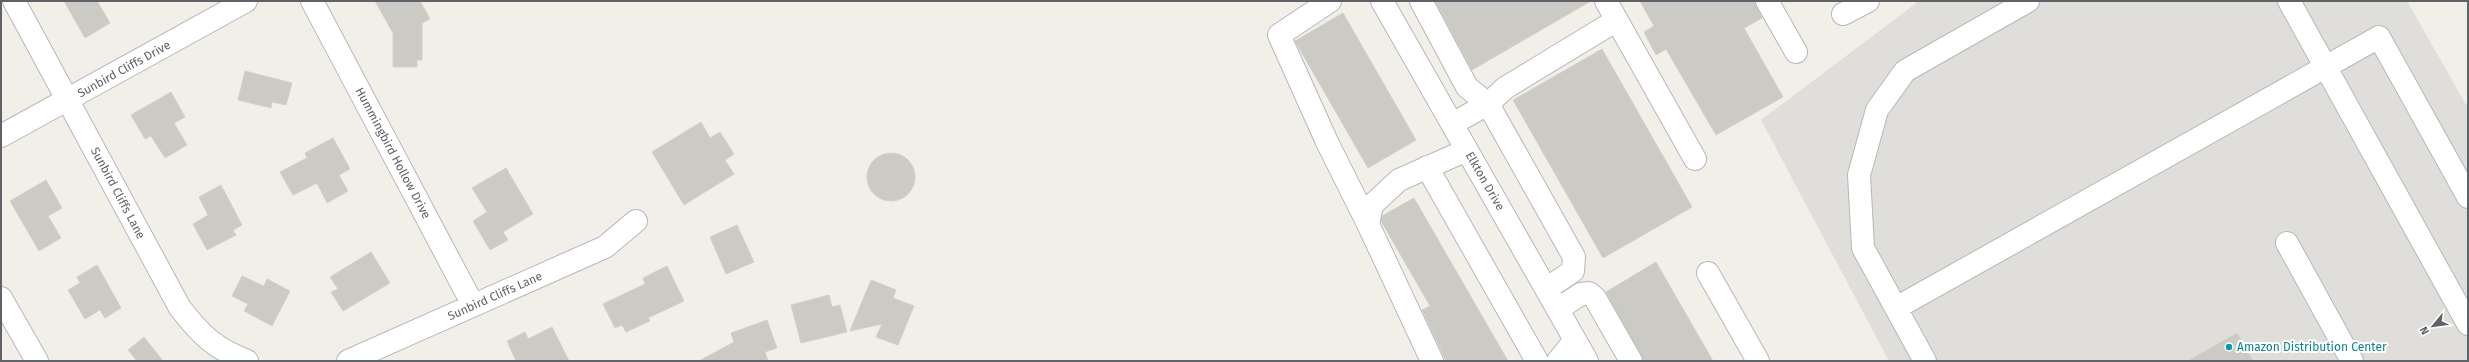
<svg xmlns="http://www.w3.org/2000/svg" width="2469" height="362" font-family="'Fira Sans',sans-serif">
  <rect width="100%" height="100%" fill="#f1efe8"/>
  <!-- industrial -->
  <path fill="#e0deda" d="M1919 1H2407L2468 108V361H1889L1761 120Z"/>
  <!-- building -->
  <path fill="#cccac5" stroke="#d6d1c6" d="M64 1H97L110 23 85 38Z
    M375 1H420L430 19 422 23V60H417V67H393V33Z
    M1435 1H1591L1472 70Z
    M1640 1H1754L1762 18 1744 28 1783 97 1716 135 1666 49 1656 55 1644 32 1654 26Z
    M1343 13 1416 140 1368 168 1295 41Z
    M1602 49 1692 207 1603 258 1513 100Z
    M245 71 292 83 286 105 272 102 271 108 238 100Z
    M171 92 185 117 174 123 187 145 165 158 151 136 145 139 131 115Z
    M701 122 710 138 720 132 734 154 725 160 734 174 684 205 652 152Z
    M333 138 350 169 339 175 348 191 327 203 317 183 293 195 280 172 307 158 305 153Z
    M867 177a24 24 0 1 1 48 0a24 24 0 1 1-48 0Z
    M506 168 533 214 503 232 508 240 490 250 473 221 487 212 472 188Z
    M46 180 62 208 48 216 61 238 39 251 10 201Z
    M221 185 242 225 233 230 236 235 207 250 193 224 208 215 199 197Z
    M1414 198 1508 361H1446L1422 310 1430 306 1381 221 1382 216Z
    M737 225 754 262 726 274 710 237Z
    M371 252 390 283 343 311 331 292 338 289 330 277Z
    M1656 262 1713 361H1643L1606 292Z
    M97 265 121 308 105 318 100 310 85 319 68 290 80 283 77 277Z
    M667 266 684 301 648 318 650 321 626 332 622 325 615 328 603 304 645 284 643 278Z
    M242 276 264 286 267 279 290 291 272 326 244 311 248 304 232 296Z
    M871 280 896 290 893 298 914 306 898 345 876 337 882 324 850 331Z
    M829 295 832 307 840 305 847 332 801 343 791 305Z
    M767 320 777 348 765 352 768 361H699L734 342 731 333Z
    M552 327 569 361H516L507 341 525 332 528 339Z
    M2237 333 2253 361H2188Z
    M144 337 163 361H137L128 350Z"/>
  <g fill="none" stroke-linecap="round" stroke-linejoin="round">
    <defs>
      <path id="minor" d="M14 1 180 308C201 335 214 348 247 361
        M312 1 473 305
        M1330 1 1279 35 1327 142 1368 224
        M1382 1 1587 361
        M1421 1 1467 87 1488 104 1505 88 1617 20
        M1606 1 1695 159
        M1767 1 1796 52
        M2289 1 2468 324
        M1843 14 1868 1
        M1452 124 1488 104 1574 257 1573 271 1546 289
        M1 136 246 1
        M1427 167 1537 361
        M2287 243 2352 361
        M1708 273 1758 361
        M1 298 37 361
        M1896 308 2379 37 2468 197
        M1558 309 1581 294 1589 293 1595 298 1631 361
        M348 361 605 247 636 221
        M1432 361 1368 224 1372 205 1399 180 1467 150
        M1558 361 1575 340
        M1925 361 1863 248 1859 175 1877 110 1905 71 2028 1"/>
    </defs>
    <!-- minor casing -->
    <use href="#minor" stroke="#b5b8bc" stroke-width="24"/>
    <!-- minor -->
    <use href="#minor" stroke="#fff" stroke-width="22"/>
  </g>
  <!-- markers -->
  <circle fill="#0f9aa8" stroke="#fff" stroke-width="1.5" cx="2229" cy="347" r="4"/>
  <g text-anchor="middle" stroke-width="4" stroke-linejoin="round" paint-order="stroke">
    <!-- street labels -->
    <g font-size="12" fill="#5f6368" stroke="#fff">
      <text transform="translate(124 69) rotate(-29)" y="4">Sunbird Cliffs Drive</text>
      <text transform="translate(393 153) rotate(62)" y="4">Hummingbird Hollow Drive</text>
      <text transform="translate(1485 181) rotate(60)" y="4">Elkton Drive</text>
      <text transform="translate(118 193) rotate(62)" y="4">Sunbird Cliffs Lane</text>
      <text transform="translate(495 296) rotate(-24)" y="4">Sunbird Cliffs Lane</text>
    </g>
    <!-- culture labels -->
    <g font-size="12" fill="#0d838f" stroke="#fff" text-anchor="start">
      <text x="2237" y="351">Amazon Distribution Center</text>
    </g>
  </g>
  <!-- border -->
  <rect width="2469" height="362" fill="none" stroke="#5f6368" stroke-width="4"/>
  <!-- north arrow -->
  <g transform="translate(2433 326) rotate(241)" stroke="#ffffff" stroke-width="3" paint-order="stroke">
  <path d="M0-3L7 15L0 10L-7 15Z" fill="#5f6368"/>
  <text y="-6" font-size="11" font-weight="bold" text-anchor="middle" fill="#5f6368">N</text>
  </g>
</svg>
